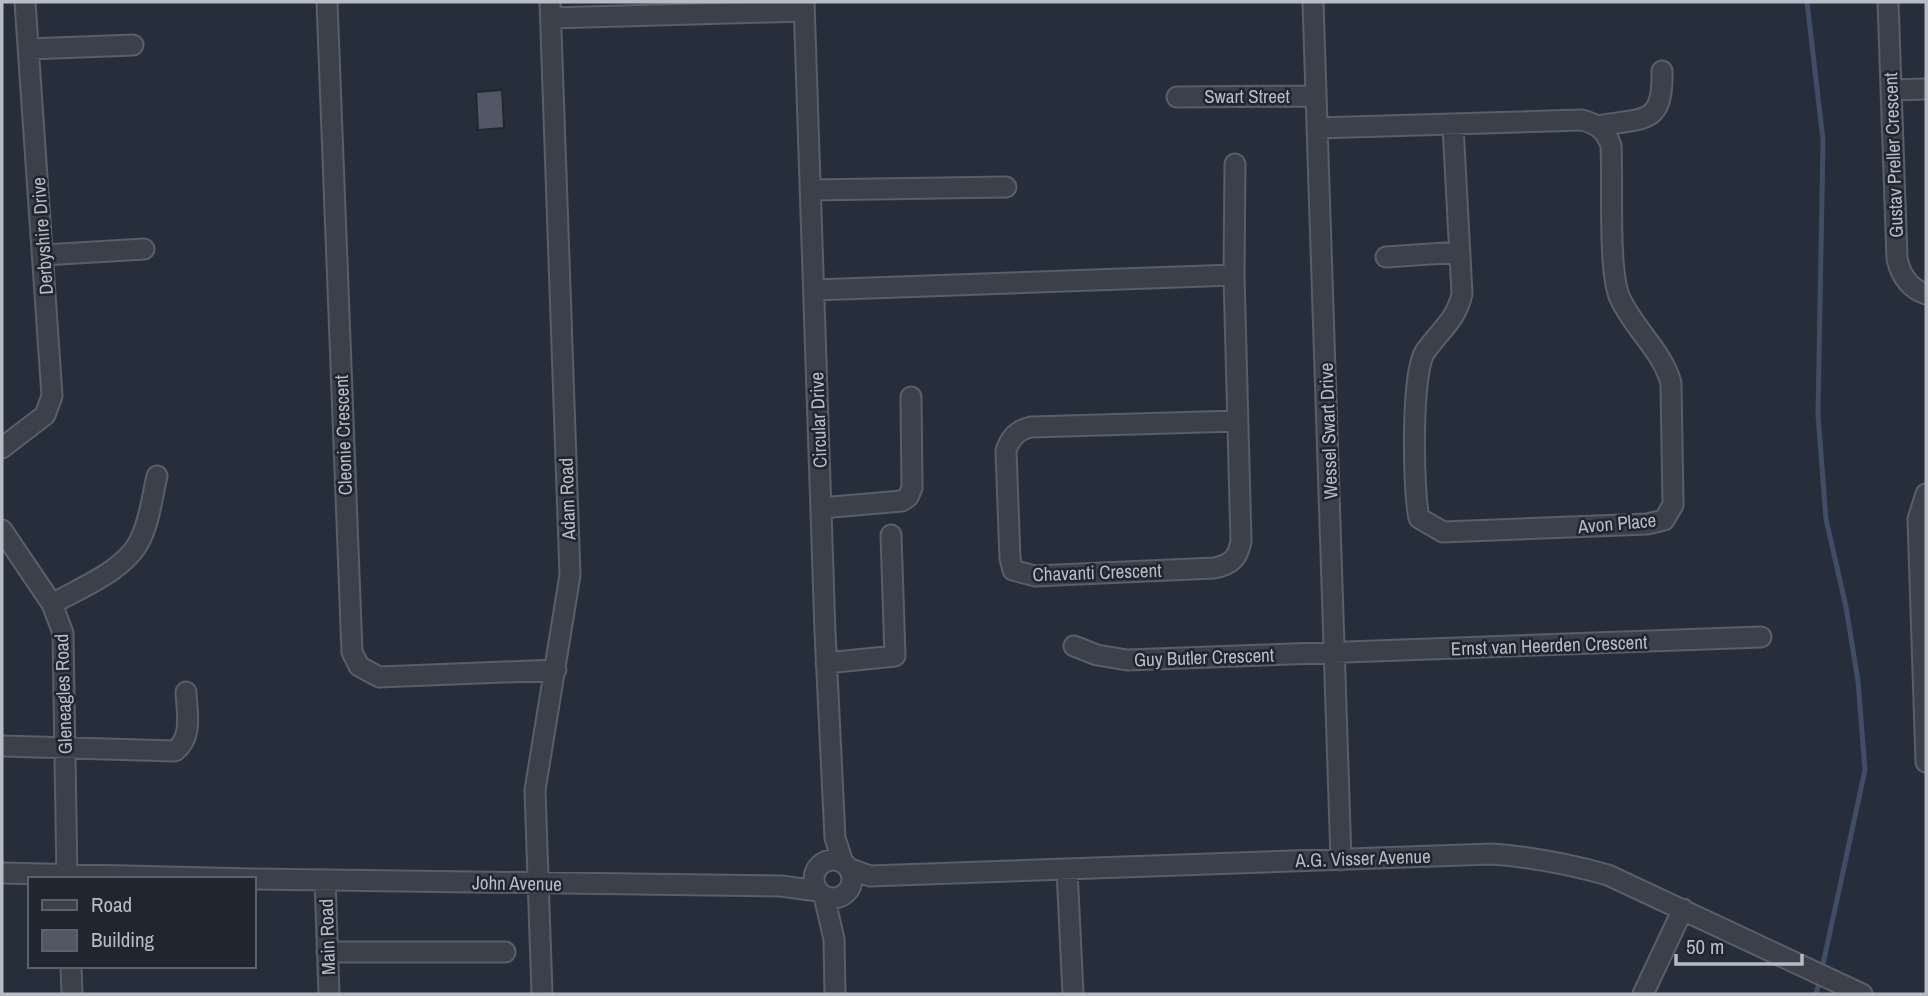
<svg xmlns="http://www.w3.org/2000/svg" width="1928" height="996" font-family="'Archivo Narrow',sans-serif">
  <rect width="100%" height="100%" fill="#272e3b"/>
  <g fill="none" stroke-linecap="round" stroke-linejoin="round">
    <!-- stream -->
    <path stroke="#414d64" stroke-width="5" d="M1807 2 1823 140 1818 415 1826 519 1846 607 1858 681 1865 770 1822 969
      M1816 994 1820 979"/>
  </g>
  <!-- building -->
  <path fill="#515765" stroke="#222732" stroke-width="2" d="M502 90 504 128 478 130 476 92Z"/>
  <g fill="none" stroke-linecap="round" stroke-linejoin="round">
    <defs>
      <path id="minor" d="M327 2 352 652 359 666 379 677 556 670
        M804 2 825 632 835 838 843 863
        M1313 2 1341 860
        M1888 2 1897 259C1901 276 1909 288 1926 294
        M551 18 804 11
        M29 49 133 45
        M1892 90 1926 89
        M1177 97 1316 96
        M1598 126C1645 117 1663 126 1662 71
        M1317 128 1582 120C1597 124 1606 130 1611 146 1613 182 1608 265 1619 296 1632 327 1662 350 1671 383L1673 505 1664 520 1647 524 1443 532 1419 518C1413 491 1411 373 1425 352 1439 331 1456 321 1462 294L1453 126
        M1235 164 1234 275 1241 541C1238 559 1230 565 1214 568L1035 576 1013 570 1010 559 1006 451C1010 438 1017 430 1031 427L1237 421
        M810 190 1006 187
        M44 255 144 249
        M1386 257 1460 252
        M814 290 1234 275
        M2 448 45 415 52 396 25 2
        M1926 494 1918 519 1926 762
        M821 508 902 501 908 497 912 488 911 397
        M2 530 52 604 63 633 67 879
        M52 604C80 588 126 570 140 540 150 520 152 497 157 476
        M1074 646 1097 655 1127 660 1761 637
        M826 663 895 656 891 535
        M2 746 175 751C193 737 187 713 186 692
        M814 879a19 19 0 1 1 38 0a19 19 0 1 1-38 0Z
        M848 868 870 876 1492 854C1532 857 1569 864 1608 875L1862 994
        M1067 870 1073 994
        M2 873 252 879
        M254 879 781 886 818 891
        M325 881 329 994
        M824 896 834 939 835 994
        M327 952H505
        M71 966 72 994
        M542 994 535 790 570 575 550 2
        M1643 994 1683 909"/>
    </defs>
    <!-- minor casing -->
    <use href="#minor" stroke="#595e69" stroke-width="23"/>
    <!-- minor -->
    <use href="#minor" stroke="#3b404b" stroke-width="19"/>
  </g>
  <g text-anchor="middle" stroke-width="5" stroke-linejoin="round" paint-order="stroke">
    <!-- street labels -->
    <g font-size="19" fill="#b7bbc6" stroke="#202530">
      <text x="1247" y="103">Swart Street</text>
      <text transform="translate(1893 155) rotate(-92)" y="7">Gustav Preller Crescent</text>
      <text transform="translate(42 236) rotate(-94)" y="7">Derbyshire Drive</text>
      <text transform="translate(818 420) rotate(-92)" y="7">Circular Drive</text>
      <text transform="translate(1328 431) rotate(-92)" y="7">Wessel Swart Drive</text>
      <text transform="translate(343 435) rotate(-92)" y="7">Cleonie Crescent</text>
      <text transform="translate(567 499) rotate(-92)" y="7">Adam Road</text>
      <text transform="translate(1617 523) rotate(-5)" y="7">Avon Place</text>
      <text transform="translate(1097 572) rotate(-2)" y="7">Chavanti Crescent</text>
      <text transform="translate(1549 645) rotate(-2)" y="7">Ernst van Heerden Crescent</text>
      <text transform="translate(1204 657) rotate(-2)" y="7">Guy Butler Crescent</text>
      <text transform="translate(63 694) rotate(-92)" y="7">Gleneagles Road</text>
      <text transform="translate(1363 858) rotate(-2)" y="7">A.G. Visser Avenue</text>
      <text transform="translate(517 883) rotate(1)" y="7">John Avenue</text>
      <text transform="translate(327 937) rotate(-92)" y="7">Main Road</text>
    </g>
  </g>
  <!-- border -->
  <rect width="1928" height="996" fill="none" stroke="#b7bbc6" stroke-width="7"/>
  <!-- legend -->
  <rect x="28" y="877" width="228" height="91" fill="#202530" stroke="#5c616c" stroke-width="2"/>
  <rect x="42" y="900" width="35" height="10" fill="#3b404b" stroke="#5c616c" stroke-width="2"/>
  <text x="91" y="912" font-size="21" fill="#b7bbc6">Road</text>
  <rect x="42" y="930" width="35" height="21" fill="#515765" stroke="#5c616c" stroke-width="2"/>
  <text x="91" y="947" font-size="21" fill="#b7bbc6">Building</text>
  <!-- scale -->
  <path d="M1676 954v10h126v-10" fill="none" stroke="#b7bbc6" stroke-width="3.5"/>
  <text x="1686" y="954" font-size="21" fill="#b7bbc6" stroke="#202530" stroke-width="5" paint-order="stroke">50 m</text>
</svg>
